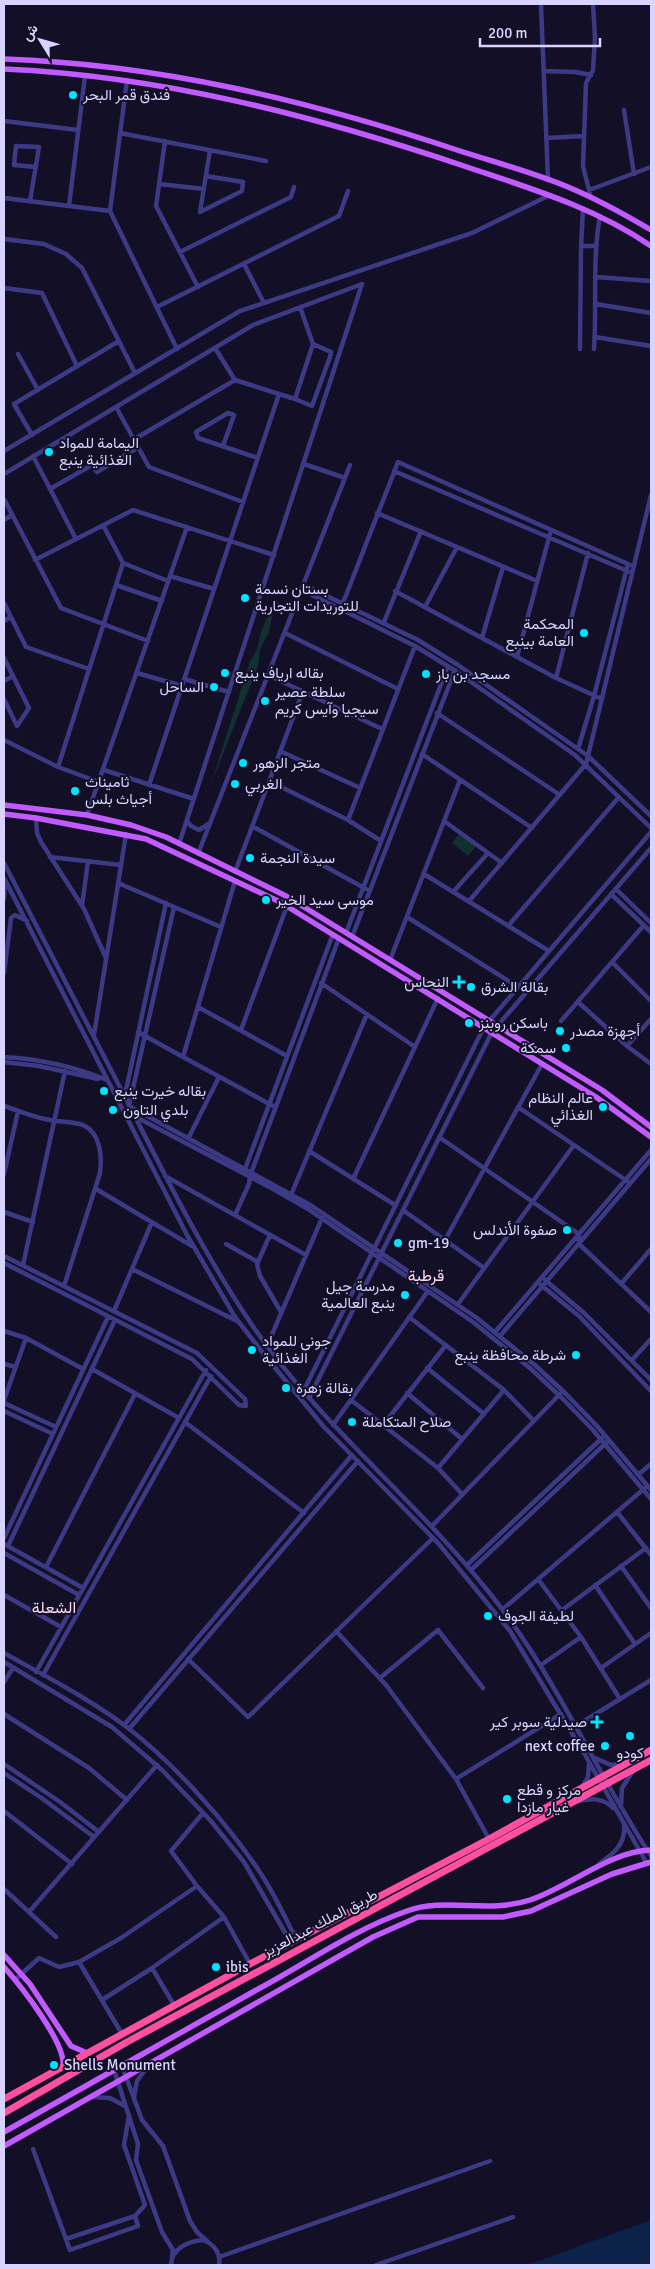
<svg xmlns="http://www.w3.org/2000/svg" width="655" height="2269" font-family="Signika,Vazirmatn,sans-serif">
  <rect width="100%" height="100%" fill="#130f26"/>
  <!-- green -->
  <path fill="#12302f" d="M273 601 279 602 273 612 269 632 260 650 258 666 211 784 250 661C260 649 257 640 263 627 266 618 272 612 273 601Z
    M459 834 476 846 468 856 452 843Z"/>
  <!-- water -->
  <path fill="#0c2248" d="M651 2220V2265H527Z"/>
  <g fill="none" stroke-linecap="round" stroke-linejoin="round">
    <!-- minor -->
    <path stroke="#3d3a85" stroke-width="4.5" d="M541 4 548 180
      M544 71 575 72 591 75
      M127 80 110 211 177 349
      M624 110 634 174
      M4 121 78 130
      M120 133 266 161
      M546 138 584 136
      M165 141 156 206 198 287
      M206 176 243 182 242 191 200 212 210 150
      M159 184 204 189
      M589 190 651 167
      M4 198 110 211
      M591 198 583 166 586 83 593 70 595 38 593 4
      M30 201 39 147 16 146 14 165 36 167
      M69 206 85 76
      M4 239 44 244 66 254 82 268 135 373
      M581 248 583 208
      M180 252 291 197 294 187
      M244 264 264 303
      M596 277 651 281
      M4 288 42 293 77 366
      M596 304 651 313
      M157 307 339 216 348 191
      M595 337 651 346
      M215 348 235 380
      M580 349 581 248 583 246H595
      M594 349C597 304 592 260 600 216
      M18 354 38 390
      M295 399 312 406 330 357 331 352 313 344
      M116 407 149 467 243 502
      M32 435 14 404 119 341
      M133 440 235 380 295 399 313 344 300 307
      M223 446 234 415 228 413 196 432 198 438 258 458
      M4 451 240 311 472 233 550 195
      M33 456 76 539
      M304 464 345 478
      M394 471 632 573
      M4 474 253 325 362 284 179 844
      M50 489 92 465 97 472 137 448
      M651 495 588 756 651 816
      M4 499 61 608 148 641
      M377 513 537 581
      M4 520 12 515
      M35 560 133 510 274 555
      M123 563 168 581
      M170 576 214 589
      M116 585 162 601
      M304 585 418 640 458 665 588 756 586 764 469 901
      M302 590 415 646 454 670 575 755 651 828
      M395 591 556 678 602 699
      M4 603 26 647 89 669
      M343 603 398 462 628 564
      M425 607 457 547
      M4 621 11 617
      M384 622 421 531
      M285 633 398 689
      M482 638 503 567
      M517 657 551 530
      M4 658 29 708 17 726 4 699
      M137 673 182 686
      M268 675 382 729
      M556 678 588 553
      M184 679 229 692
      M4 681 13 676
      M437 713 560 795
      M4 740 58 767 99 782
      M578 749 594 696 628 564 630 565
      M280 751 360 788
      M422 754 532 828
      M58 767 123 563 103 525
      M104 770 194 799
      M269 781 348 820 381 841
      M149 785 279 394
      M87 815 187 527
      M36 818 37 833 41 842 84 909 106 958
      M348 820 415 646
      M187 821 191 826 199 830 210 823
      M444 821 502 863
      M252 826 366 889
      M198 854 350 465
      M50 857 121 865
      M4 863C44 941 85 1019 125 1097 164 1173 202 1251 250 1322 317 1422 413 1497 488 1591 554 1672 594 1769 651 1856
      M235 872 303 691
      M424 874 549 951
      M4 878 187 1235 235 1317 266 1357 324 1427 438 1543 510 1631 584 1753 646 1862
      M235 881 183 1057 275 1107
      M118 883 221 927
      M616 889 651 923
      M453 892 488 853
      M611 894 651 932
      M4 899 5 882
      M82 906 88 861
      M174 907 129 1106 312 1206 477 1318 536 1366 565 1393 597 1426 651 1490
      M407 917 518 987
      M508 926 619 797
      M346 933 448 666
      M352 937 455 670
      M390 960 460 780
      M612 962 651 1001
      M4 973 11 918 15 915 27 921
      M321 983 415 1047
      M578 1002 627 1046 651 1064
      M198 1007 287 1056
      M561 1021 644 925
      M241 1030 287 906
      M138 1032 183 1057
      M94 1035 126 834
      M627 1046 651 1019
      M4 1057C40 1059 73 1066 107 1080
      M4 1062 39 1066 98 1079
      M125 1095 166 903
      M4 1106C17 1110 31 1116 45 1119 57 1122 71 1121 83 1125 101 1133 102 1157 100 1173L64 1286
      M518 1107 627 1181
      M136 1117 275 1190 308 1209 473 1322 531 1369 561 1397 592 1429 651 1499
      M189 1137 219 1077
      M439 1137 579 1234V1244L651 1312
      M309 1151 395 1205
      M245 1169 333 934
      M4 1174 18 1111
      M165 1176 306 1255
      M353 1179 438 998
      M96 1189 192 1246
      M291 1195 367 1014
      M403 1210 484 1268
      M4 1212 33 1222
      M235 1215 249 1184 250 1176 339 938
      M270 1235 257 1264 260 1276 281 1312
      M445 1240 542 1064
      M226 1244 258 1262
      M4 1256 197 1353 245 1399 246 1406 239 1405 192 1359 4 1263
      M23 1265 65 1071
      M132 1269 239 1322
      M545 1280 584 1313 651 1380
      M621 1284 651 1249
      M541 1285 579 1316 651 1391
      M458 1304 574 1145
      M114 1311 152 1222
      M409 1317 504 1390 534 1421
      M4 1331 26 1338 83 1369
      M495 1332 651 1150
      M500 1336 651 1159
      M267 1346 322 1218
      M632 1360 651 1339
      M4 1364 16 1367
      M427 1368 484 1414
      M92 1369 179 1418
      M303 1392 484 1027 651 832
      M407 1393 462 1439
      M309 1398 492 1032 651 848
      M4 1400 26 1338
      M351 1400 438 1468 462 1494
      M4 1403 56 1427
      M4 1411 53 1434
      M185 1422 304 1513
      M333 1425 428 1291
      M383 1425 446 1345
      M438 1468 504 1390
      M639 1474 651 1464
      M617 1512 651 1555
      M432 1526 560 1394
      M4 1538 108 1317
      M4 1544 83 1588
      M8 1546 115 1320
      M4 1553 79 1595
      M467 1565 602 1438
      M621 1566 651 1608
      M46 1567 135 1394
      M471 1570 607 1442
      M538 1579 581 1637 620 1699
      M595 1585 635 1644
      M4 1595 61 1627
      M503 1609 645 1488
      M562 1610 646 1548
      M336 1631 386 1685 456 1779 489 1839
      M4 1653C45 1676 90 1699 128 1728 176 1765 230 1826 263 1877 274 1894 283 1913 292 1931L297 1935H303
      M188 1659 248 1717 433 1538
      M4 1662 112 1727 162 1770 210 1820 244 1862 287 1936 288 1941 286 1945
      M541 1665 581 1637
      M601 1668 651 1633
      M36 1672 206 1370
      M43 1675 211 1376
      M380 1678 438 1630 483 1688
      M4 1682 13 1668
      M4 1714 89 1768 127 1800
      M124 1725 352 1455
      M576 1726 651 1680
      M129 1729 358 1461
      M595 1758 611 1765 621 1764
      M4 1764 60 1802 99 1832
      M4 1773 43 1799 94 1837
      M456 1779 561 1714
      M582 1787 588 1777 589 1764
      M579 1801C592 1798 603 1798 613 1808
      M621 1805 622 1788 633 1771
      M4 1811 72 1864
      M599 1864C613 1854 626 1844 624 1825
      M197 1886 171 1851 203 1813
      M4 1889 56 1937
      M29 1912 157 1765
      M79 1962 121 1938 197 1886 224 1917 250 1964
      M152 1968 174 2005
      M15 1980 39 1958 59 1967 79 1962 122 2034
      M102 2000 152 1968 224 1917
      M122 2066 142 2120 163 2146 190 2221 197 2232 208 2242
      M114 2070 138 2144 136 2160 162 2232 173 2250 172 2256
      M93 2097 110 2098 125 2106
      M134 2097 137 2081 148 2066
      M33 2149 70 2250 138 2226 135 2216 145 2205 124 2145 129 2115
      M66 2239 135 2216
      M219 2257 490 2161
      M171 2265C171 2249 188 2241 203 2240 214 2244 221 2253 219 2265
      M376 2265 513 2217"/>
    <!-- major -->
    <path stroke="#c25bff" stroke-width="5.5" d="M4 59C159 64 310 101 457 150 494 162 532 172 568 187 597 199 624 214 651 230
      M4 69C162 76 315 116 464 166 529 188 594 207 651 246
      M4 805 87 815 131 825 166 837 286 896 602 1090 651 1127
      M4 814 36 818 146 839 280 902 596 1097 651 1137
      M4 1955 30 1984 71 2046 87 2053
      M4 1967C20 1985 67 2044 63 2067
      M4 2132C89 2084 175 2036 260 1988 308 1962 355 1929 407 1911 445 1897 488 1914 530 1900 569 1887 610 1851 651 1850
      M4 2146 373 1937 418 1917H503L531 1911 612 1874 651 1862"/>
    <!-- highway -->
    <path stroke="#ff4fa3" stroke-width="7" d="M4 2099 250 1964 489 1839 651 1750
      M4 2113 127 2042 651 1760"/>
  </g>
  <!-- markers -->
  <g fill="#00e5ff" stroke="#130f26" stroke-width="2">
    <circle cx="73" cy="95" r="5"/>
    <circle cx="49" cy="452" r="5"/>
    <circle cx="245" cy="598" r="5"/>
    <circle cx="584" cy="633" r="5"/>
    <circle cx="225" cy="673" r="5"/>
    <circle cx="426" cy="674" r="5"/>
    <circle cx="214" cy="687" r="5"/>
    <circle cx="265" cy="701" r="5"/>
    <circle cx="243" cy="763" r="5"/>
    <circle cx="235" cy="784" r="5"/>
    <circle cx="75" cy="791" r="5"/>
    <circle cx="250" cy="858" r="5"/>
    <circle cx="266" cy="900" r="5"/>
    <path d="M456.5 974.5h5v5h5v5h-5v5h-5v-5h-5v-5h5z"/>
    <circle cx="471" cy="987" r="5"/>
    <circle cx="469" cy="1023" r="5"/>
    <circle cx="560" cy="1031" r="5"/>
    <circle cx="566" cy="1048" r="5"/>
    <circle cx="104" cy="1091" r="5"/>
    <circle cx="603" cy="1107" r="5"/>
    <circle cx="113" cy="1110" r="5"/>
    <circle cx="567" cy="1230" r="5"/>
    <circle cx="398" cy="1243" r="5"/>
    <circle cx="405" cy="1295" r="5"/>
    <circle cx="252" cy="1350" r="5"/>
    <circle cx="576" cy="1355" r="5"/>
    <circle cx="286" cy="1388" r="5"/>
    <circle cx="352" cy="1422" r="5"/>
    <circle cx="488" cy="1616" r="5"/>
    <path d="M594.5 1714.5h5v5h5v5h-5v5h-5v-5h-5v-5h5z"/>
    <circle cx="630" cy="1736" r="5"/>
    <circle cx="605" cy="1746" r="5"/>
    <circle cx="507" cy="1799" r="5"/>
    <circle cx="216" cy="1967" r="5"/>
    <circle cx="54" cy="2065" r="5"/>
  </g>
  <g text-anchor="middle" stroke-width="4" stroke-linejoin="round" paint-order="stroke">
    <!-- poi labels -->
    <g font-size="15" fill="#d9d4ff" stroke="#130f26" text-anchor="start">
      <text x="83" y="100">فندق قمر البحر</text>
      <text x="59" y="448">اليمامة للمواد<tspan x="59" dy="17">الغذائية ينبع</tspan></text>
      <text x="255" y="594">بستان نسمة<tspan x="255" dy="17">للتوريدات التجارية</tspan></text>
      <text x="574" y="629" text-anchor="end">المحكمة<tspan x="574" dy="17">العامة بينبع</tspan></text>
      <text x="235" y="678">بقاله ارياف ينبع</text>
      <text x="436" y="679">مسجد بن باز</text>
      <text x="204" y="692" text-anchor="end">الساحل</text>
      <text x="275" y="697">سلطة عصير<tspan x="275" dy="17">سيجيا وآيس كريم</tspan></text>
      <text x="253" y="768">متجر الزهور</text>
      <text x="85" y="787">ثاميناث<tspan x="85" dy="17">أجياث بلس</tspan></text>
      <text x="245" y="789">الغربي</text>
      <text x="260" y="863">سيدة النجمة</text>
      <text x="276" y="905">موسى سيد الخير</text>
      <text x="449" y="987" text-anchor="end">النحاس</text>
      <text x="481" y="992">بقالة الشرق</text>
      <text x="479" y="1028">باسكن روبنز</text>
      <text x="570" y="1036">أجهزة مصدر</text>
      <text x="556" y="1053" text-anchor="end">سمكة</text>
      <text x="114" y="1096">بقاله خيرت ينبع</text>
      <text x="593" y="1103" text-anchor="end">عالم النظام<tspan x="593" dy="17">الغذائي</tspan></text>
      <text x="123" y="1115">بلدي التاون</text>
      <text x="557" y="1235" text-anchor="end">صفوة الأندلس</text>
      <text x="408" y="1248">gm-19</text>
      <text x="395" y="1291" text-anchor="end">مدرسة جيل<tspan x="395" dy="17">ينبع العالمية</tspan></text>
      <text x="262" y="1346">جوني للمواد<tspan x="262" dy="17">الغذائية</tspan></text>
      <text x="566" y="1360" text-anchor="end">شرطة محافظة ينبع</text>
      <text x="296" y="1393">بقالة زهرة</text>
      <text x="362" y="1427">صلاح المتكاملة</text>
      <text x="498" y="1621">لطيفة الجوف</text>
      <text x="587" y="1727" text-anchor="end">صيدلية سوبر كير</text>
      <text x="595" y="1751" text-anchor="end">next coffee</text>
      <text x="630" y="1758" text-anchor="middle">كودو</text>
      <text x="517" y="1795">مركز و قطع<tspan x="517" dy="17">غيار مازدا</tspan></text>
      <text x="226" y="1972">ibis</text>
      <text x="64" y="2070">Shells Monument</text>
    </g>
    <!-- street labels -->
    <g font-size="15" fill="#d9d4ff" stroke="#130f26">
      <text transform="translate(320 1923) rotate(-28)" y="5">طريق الملك عبدالعزيز</text>
    </g>
    <!-- neighbourhood labels -->
    <g font-size="16" fill="#ffd6f0" stroke="#130f26">
      <text x="426" y="1281">قرطبة</text>
      <text x="54" y="1613">الشعلة</text>
    </g>
  </g>
  <!-- border -->
  <rect width="655" height="2269" fill="none" stroke="#d9d4ff" stroke-width="10"/>
  <!-- north arrow -->
  <g transform="translate(40 40) rotate(307)" stroke="#130f26" stroke-width="4" paint-order="stroke">
  <path d="M0-4L9 19L0 12L-9 19Z" fill="#d9d4ff"/>
  <text y="-8" font-size="14" font-weight="bold" text-anchor="middle" fill="#d9d4ff">ش</text>
  </g>
  <!-- scale -->
  <path d="M480 38v8h120v-8" fill="none" stroke="#d9d4ff" stroke-width="2.5"/>
  <text x="488" y="38" font-size="15" fill="#d9d4ff" stroke="#130f26" stroke-width="4" paint-order="stroke">200 m</text>
</svg>
